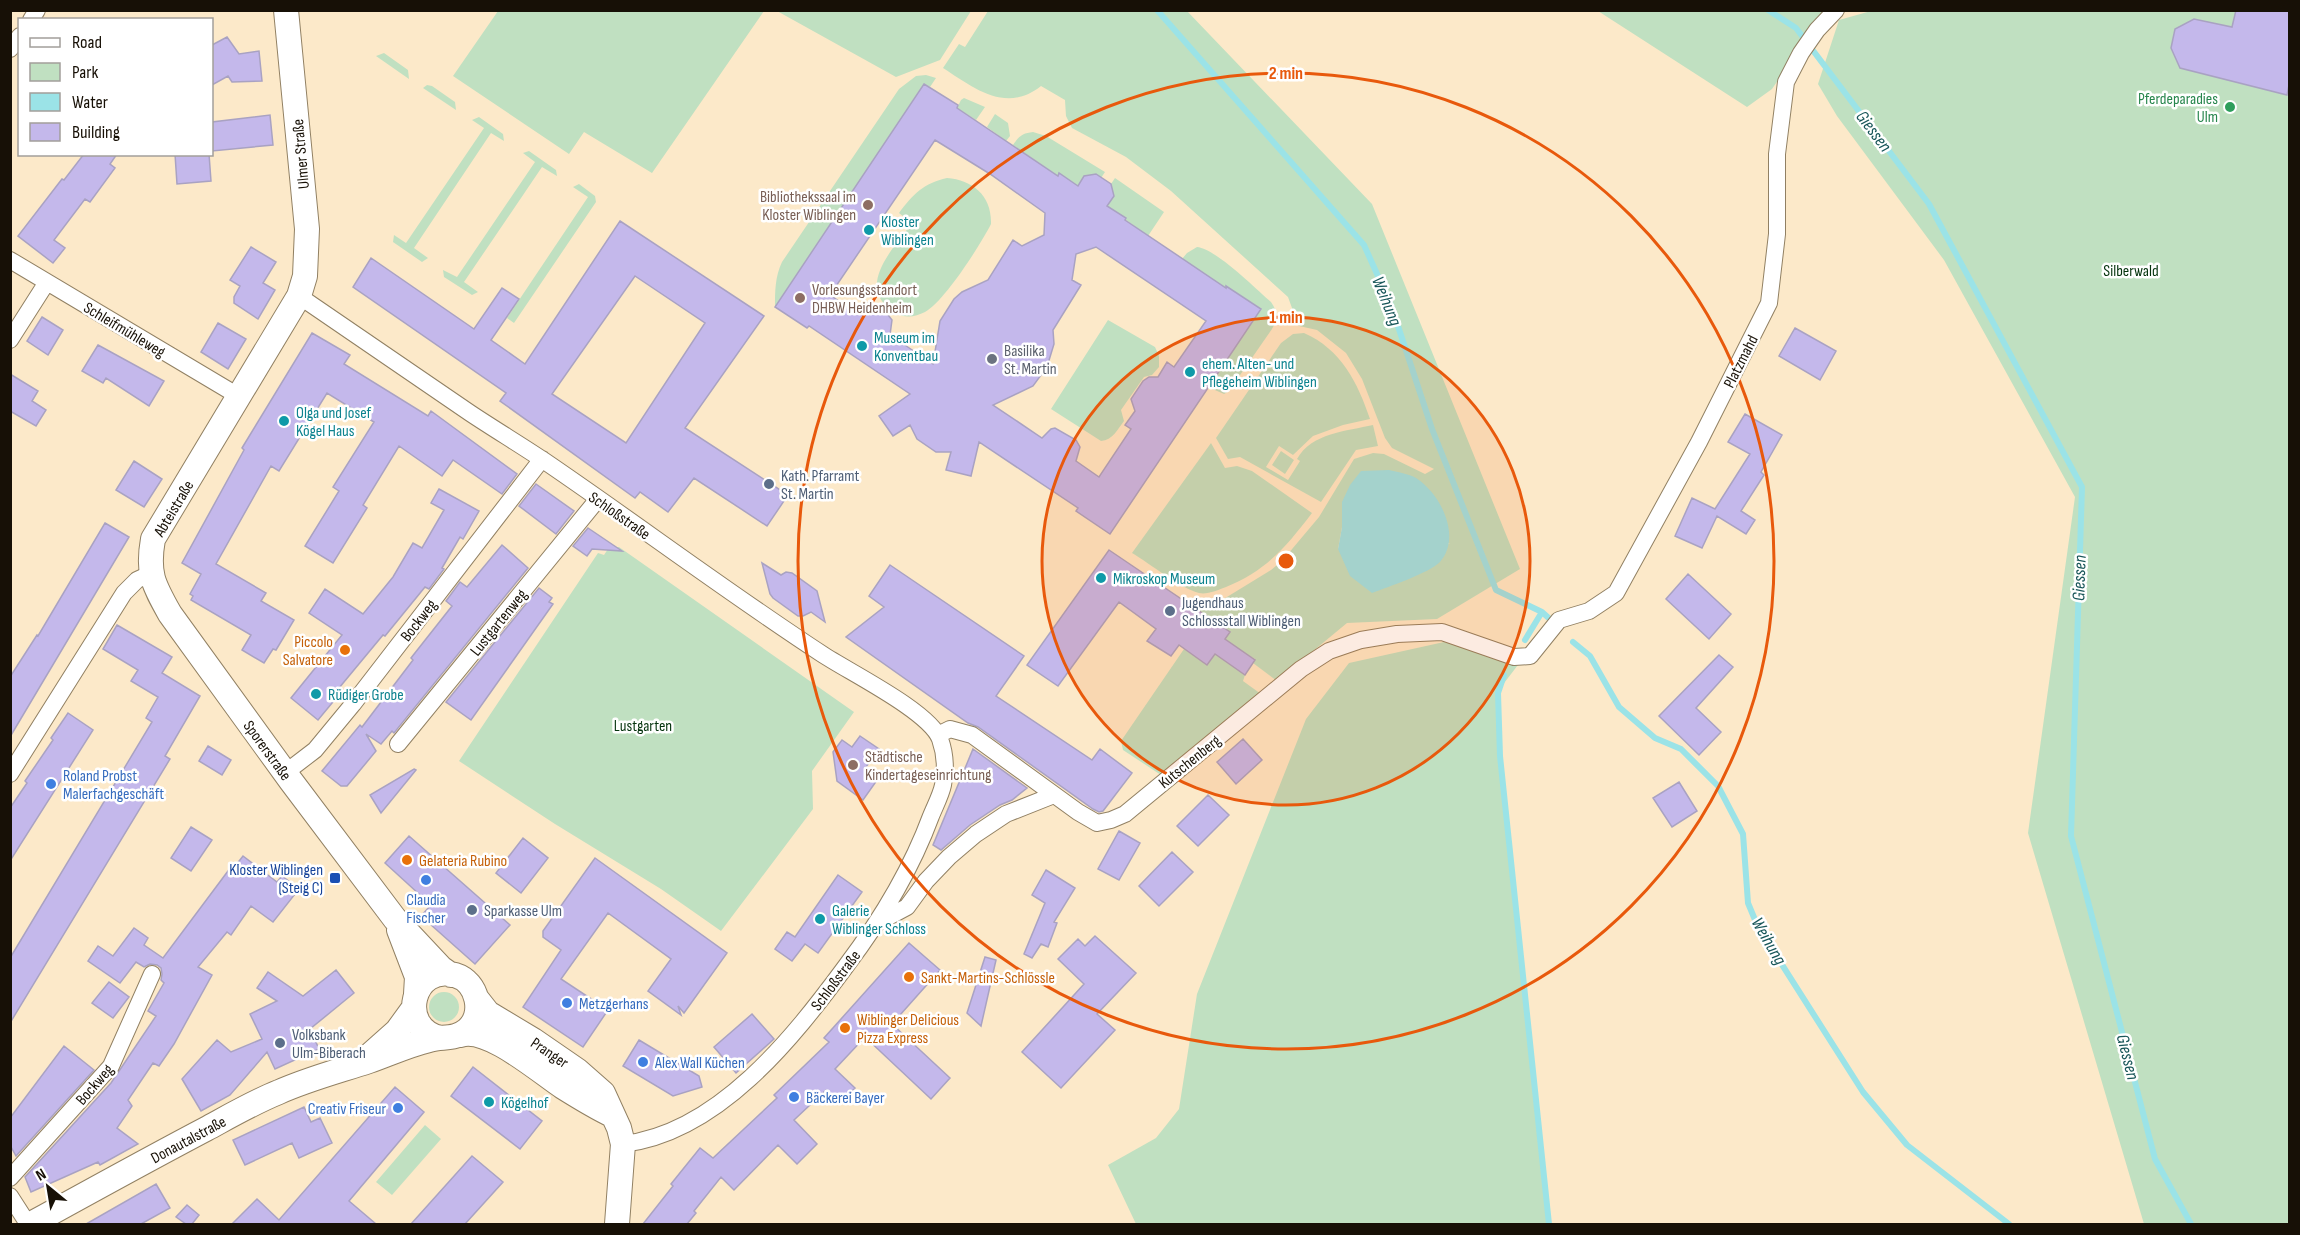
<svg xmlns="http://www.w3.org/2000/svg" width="2300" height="1235" font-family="'Sofia Sans Condensed',sans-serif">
  <rect width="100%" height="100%" fill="#fce9c9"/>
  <!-- green -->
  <path fill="#c0e0c1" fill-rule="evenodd" d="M1826 10 1772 89 1747 107 1598 11Z
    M498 11V10L764 11 652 173 584 132 569 154 453 76Z
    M777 11 971 10V11L940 60 896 77Z
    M988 11H1187L1372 204 1520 569 1437 619 1347 623 1277 681 1253 663 1255 659 1245 653 1241 658 1220 646 1230 632 1188 604 1205 605 1222 600 1271 570 1282 561 1319 517 1354 459 1373 453 1384 454 1425 474 1434 469 1392 448 1385 438 1362 379 1346 353 1317 330 1299 326 1293 318 1292 308 1288 297 1171 191 1126 157 1072 128 1066 116 1065 100 1041 86C1006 114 974 88 943 68L959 44 965 47ZM1342 502 1450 544 1338 549 1342 527Z
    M1871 11H2289V1224H2144L2028 833 2075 497 1944 260 1837 116 1818 84 1839 20Z
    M384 53 408 70 409 79 376 56Z
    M926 75 936 78 930 87 924 84 775 307C775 291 775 277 782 262L899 89 916 76Z
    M427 85 432 86 455 102 456 110 423 88Z
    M964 98 985 107 976 120 957 108 961 100Z
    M995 114 1008 123 1010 136 1006 141 987 127Z
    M479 117 503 134 504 141 491 133 414 248 428 258 422 262 393 242 394 235 406 243 484 128 472 120Z
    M1033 132 1046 136 1105 172 1101 178 1078 186 1059 174 1058 176 1013 145C1019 136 1023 133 1033 132Z
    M529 151 556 170 557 176 542 167 464 282 478 292 472 295 444 277 443 270 457 277 535 162 523 153Z
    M947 178C973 180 992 196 991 224 981 244 944 302 925 312 915 317 905 319 894 312 854 287 894 248 912 223L899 213C913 194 924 183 947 178Z
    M1115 178 1164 212 1148 236 1107 206 1111 184Z
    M579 184 595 196 596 202 514 323 507 318 588 197 573 187Z
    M1197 247C1216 249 1255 288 1271 302 1278 312 1278 319 1272 329L1229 391 1224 394 1208 387 1261 309 1227 287 1226 288 1182 259 1187 253Z
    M1108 320 1155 347 1159 356V367L1152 375 1144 377 1121 410 1124 421C1117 430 1113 440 1101 441L1051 409Z
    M1304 333C1341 349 1358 383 1370 419L1343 425 1313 436 1293 455 1279 446 1266 467 1288 480 1300 461 1297 459C1311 433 1347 431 1373 425L1378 446 1356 450 1321 502 1240 457 1228 459 1216 438 1281 343 1293 334Z
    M1211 443 1225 468 1237 466 1252 471 1312 513C1286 547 1266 571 1226 587 1218 590 1207 595 1199 593 1182 589 1149 563 1132 553Z
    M1281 451 1294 460 1285 474 1272 465Z
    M619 547 854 712 812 771 813 809 721 931 661 889 555 824 459 761 598 553 604 555 608 549Z
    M1444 642 1521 661 1498 691 1500 756 1549 1224H1136L1108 1165 1156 1138 1179 1109 1197 994 1306 719 1349 663Z
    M1184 649 1207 665 1215 653 1245 675 1243 681 1261 694 1161 775 1123 750 1121 741Z
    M429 1007a15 15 0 1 1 30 0a15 15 0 1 1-30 0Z
    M425 1125 441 1139 392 1195 376 1182Z"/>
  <!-- water -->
  <path fill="#9be3e7" d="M1389 470C1397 472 1409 474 1416 478 1441 494 1462 537 1440 562 1429 573 1388 587 1372 593L1350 576 1338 549 1342 527V502L1350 485 1361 471Z"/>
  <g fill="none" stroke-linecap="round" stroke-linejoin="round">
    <!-- stream -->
    <path stroke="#9be3e7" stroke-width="6" d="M1157 10 1364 245 1391 305 1432 429 1496 590 1542 612 1552 621
      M1768 10 1796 28 1929 204 2082 487 2071 836 2155 1159 2191 1224
      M1525 640 1542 612
      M1573 642 1590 656 1619 707 1655 738 1681 749 1718 786 1743 834 1748 903 1758 927 1863 1092 1907 1145 2009 1224
      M1504 675 1498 693 1500 756 1549 1224"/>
  </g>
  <!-- building -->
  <path fill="#c4b8eb" stroke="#a9a2c2" stroke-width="1.5" fill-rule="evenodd" d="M2236 10H2289V85L2287 95 2180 68 2171 48 2175 29 2194 19 2232 27Z
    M227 37 239 54 259 51 262 81 232 82 228 76 212 85V45Z
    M924 84 958 105 957 108 1058 176 1059 173 1078 186 1084 176 1096 174 1111 184 1114 196 1107 206 1126 218 1125 220 1226 288V286L1261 309 1110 534 1076 511 1078 508 979 442 971 476 946 470 951 452H936L917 439 910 425 893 436 879 416 910 394 809 326 807 328 775 307ZM935 140 990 174 1045 213 1044 235 1022 246 1013 240 988 280 962 292 954 299 940 321 933 364 890 335 892 320 885 311 872 304 867 303 852 310 830 295ZM1096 247 1206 321 1174 367 1167 362 1158 377H1149L1143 381 1131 399 1135 411 1125 425 1131 429 1099 477 1076 461 1080 447 1076 440 1055 428 1051 429 1042 438 993 405 1033 386 1047 367 1054 344 1053 330 1081 285 1072 280 1076 254Z
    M270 115 273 145 212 151V122Z
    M84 154H117L110 164 115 168 90 202 85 199 54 240 65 248 53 263 18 236 62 179 64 180Z
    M175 154H209L211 181 177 184Z
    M620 221 764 316 685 428 788 495 767 526 694 478 668 512 640 492 635 498 500 401 506 393 353 287 371 258 474 329 502 288 519 299 491 340 525 364ZM635 276 705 323 626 443 552 394Z
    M251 247 276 262 263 283 275 290 258 319 234 303V297L240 286 230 280Z
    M42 317 63 330 48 355 27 341Z
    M218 323 246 339 228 369 201 352Z
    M1795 328 1836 351 1820 380 1779 356Z
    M312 333 350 355 344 364 428 416 431 411 517 474 502 494 453 460 442 476 399 446 363 505 367 508 333 563 305 546 339 491 333 487 374 422 327 393 279 471 271 466 216 564 266 593 261 601 294 620 276 650 273 649 264 663 242 650 251 635 191 600 193 596 190 594 201 574 182 563 244 450 242 448Z
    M98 345 164 381 149 406 106 378 103 383 82 371Z
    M10 374 38 391 32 401 46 410 36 426 10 411Z
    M1745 414 1782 435 1761 472 1764 475 1741 511 1755 520 1746 534 1717 516 1702 548 1675 536 1692 498 1715 509 1750 454 1728 442Z
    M134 461 162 479 144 507 116 490Z
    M536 484 574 511 556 534 519 506Z
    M439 489 479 511 463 539 460 537 442 568 444 569 429 589 425 587 385 636 383 635 339 688 342 691 318 720 291 698 342 635 309 613 325 589 363 614 393 577 413 543 422 548 444 510 431 503Z
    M105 523 129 537 10 737V677L37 635 38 636Z
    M588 528 622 551 592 549 587 556 573 546Z
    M502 545 528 568 394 733 392 731 381 744 366 734 376 751 347 786H341L322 771 360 725 362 727 413 660 411 658 452 606 446 601 460 582 467 587Z
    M1109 550 1230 632 1225 639 1255 660 1245 675 1215 654 1207 665 1179 645 1171 656 1147 641 1156 629 1119 602 1058 686 1027 665Z
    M762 563 781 575 786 572 792 573 817 591 825 622 811 612 803 616H798L773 598 770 594Z
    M890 565 1024 656 996 696 1092 760 1100 749 1132 773 1103 811 1099 812 1093 809 978 727 968 723 846 637 884 607 869 596Z
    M1688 574 1731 614 1709 639 1666 599Z
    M539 588 552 598 549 602 553 604 471 720 446 702Z
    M117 625 172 657 162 673 200 696 165 756 170 759 10 1023V958L152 722 146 718 158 697 131 681 138 670 103 649Z
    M1719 655 1733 667 1696 708 1721 732 1699 755 1659 716Z
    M68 713 93 730 10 861V808L27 783 25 781 53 740 51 738Z
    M860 736 879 749 866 767 880 776 863 800 837 781 833 752 842 740 852 747Z
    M1243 739 1262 760 1236 784 1217 762Z
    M208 746 231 760 222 775 199 761Z
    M973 749 1027 788 1012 800 1000 805 970 825 941 850 933 845Z
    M414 769 416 770 381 813 370 795Z
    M1679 782 1697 811 1672 827 1653 798Z
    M1208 795 1229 815 1198 846 1177 826Z
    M191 827 212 840 191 871 171 858Z
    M1119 831 1140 843 1119 880 1098 869Z
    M409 836 510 925 475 964 421 916 431 905 385 863Z
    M523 838 548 858 521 893 496 873Z
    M1172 852 1193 872 1159 906 1139 886Z
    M243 856 277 882 282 876 299 889 273 922 251 906 231 935 227 932 198 967 212 975 174 1044 159 1066 153 1063 128 1100 132 1106 117 1128 138 1144 100 1165 98 1162 31 1192 25 1177 111 1083 156 1016 148 1011 164 983 161 980 162 974 161 968 157 965 150 964 144 967 136 962 120 983 88 961 98 946 113 956 134 928 148 938 144 945 163 958 234 863 236 865Z
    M595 858 727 953 684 1013 678 1006 681 1015 648 991 671 959 608 913 561 979 608 1010 583 1047 523 1007 561 950 543 937V931Z
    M1046 870 1075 888 1054 922 1057 923 1048 947 1041 944 1032 958 1024 954 1045 903 1032 895Z
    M838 875 862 892 818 953 805 944 792 961 775 949 787 932 795 937Z
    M1095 936 1136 973 1097 1014 1115 1030 1061 1088 1022 1052 1084 984 1058 959 1078 939 1085 946Z
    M909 943 940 970 892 1024 950 1078 931 1099 865 1037 835 1069 855 1088 841 1103 826 1090 794 1120 817 1144 797 1164 778 1145 734 1190 721 1177 694 1211 696 1213 687 1224H643L673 1186 671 1184 700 1148 713 1158 777 1098 774 1095 829 1042 824 1038Z
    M985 957 996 960 981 1026 967 1013Z
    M336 970 354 993 310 1029 319 1049 275 1069 267 1052 230 1095 201 1111 182 1079 217 1040 231 1052 262 1039 250 1014 277 1001 257 988 268 972 303 996Z
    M109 982 129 997 113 1018 92 1003Z
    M752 1014 774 1039 736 1073 714 1047Z
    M639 1040 699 1076 702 1087 673 1096 623 1066Z
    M64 1046 94 1070 16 1156 10 1145V1118Z
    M473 1067 542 1121 520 1149 451 1096Z
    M395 1087 424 1112 349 1201 376 1224H232L257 1199 279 1220Z
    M304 1107 311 1122 320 1118 332 1143 299 1158 292 1143 245 1165 233 1140Z
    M472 1156 503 1182 465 1224H411Z
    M156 1184 170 1208 141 1224H86Z
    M187 1205 199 1215 192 1224H186L176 1217Z"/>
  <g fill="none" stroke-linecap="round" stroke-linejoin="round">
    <defs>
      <path id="street" d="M31 20 37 10
        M10 49 20 36
        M10 260 240 397
        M299 296C356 335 413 374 470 413 494 429 519 444 543 460 637 524 727 592 822 654 849 672 929 711 940 739 945 753 946 770 943 785 941 795 935 806 931 816 911 870 880 921 846 966 793 1038 718 1133 623 1144
        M10 340 47 282
        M938 735 950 729 972 735 1078 812 1097 823 1111 820 1125 814 1301 669 1329 651 1361 640 1397 634 1442 632 1514 657 1530 656 1559 620 1589 611 1616 593 1699 442 1769 303 1777 234V154L1786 82 1801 53 1817 30 1836 10
        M398 744 598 499
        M285 773 315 750 353 704 542 459
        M10 774 124 593 137 580 150 574
        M877 923 907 907 926 881 949 857 976 834 1006 814 1054 795
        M10 1178 111 1066 152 974
        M10 1196 28 1224"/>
      <path id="secondary" d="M286 10 307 229 305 276 299 296 153 539C147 573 153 584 170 614L291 781 395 919 441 968 451 975
        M399 930 417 977 416 994
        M477 999 488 1013 533 1040 578 1071 603 1093 619 1128 623 1144 617 1224
        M460 1035C488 1026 540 1072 563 1087 579 1097 595 1107 612 1115
        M370 1055 397 1031 413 1009
        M31 1224C89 1192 147 1160 206 1129 230 1116 254 1102 279 1092 308 1079 339 1071 369 1061 389 1054 408 1045 429 1040 442 1036 455 1040 467 1030 485 1014 478 982 455 975 413 963 396 1027 440 1038"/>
    </defs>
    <!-- street casing -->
    <use href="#street" stroke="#918063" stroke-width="18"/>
    <!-- secondary casing -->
    <use href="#secondary" stroke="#918063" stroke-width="26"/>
    <!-- street -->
    <use href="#street" stroke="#fff" stroke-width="16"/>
    <!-- secondary -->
    <use href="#secondary" stroke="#fff" stroke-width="24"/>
  </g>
  <!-- distance rings -->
  <circle cx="1286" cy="561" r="244" fill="#e8590c" fill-opacity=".12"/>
  <g fill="none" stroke="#e8590c" stroke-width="3">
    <circle cx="1286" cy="561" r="244"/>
    <circle cx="1286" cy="561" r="488"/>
  </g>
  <!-- markers -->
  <circle fill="#2e9e5b" stroke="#fff" stroke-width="2" cx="2230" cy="107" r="6"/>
  <g fill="#8d6e63" stroke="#fff" stroke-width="2">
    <circle cx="868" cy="205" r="6"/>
    <circle cx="800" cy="298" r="6"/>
    <circle cx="853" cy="765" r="6"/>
  </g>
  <g fill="#0f9aa8" stroke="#fff" stroke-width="2">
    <circle cx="869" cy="230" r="6"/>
    <circle cx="862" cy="346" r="6"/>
    <circle cx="1190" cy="372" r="6"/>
    <circle cx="284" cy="421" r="6"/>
    <circle cx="1101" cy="578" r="6"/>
    <circle cx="316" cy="694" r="6"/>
    <circle cx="820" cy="919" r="6"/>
    <circle cx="489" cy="1102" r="6"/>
  </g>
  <circle fill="#6b7280" stroke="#fff" stroke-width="2" cx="992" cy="359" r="6"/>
  <g fill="#5c6f8a" stroke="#fff" stroke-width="2">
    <circle cx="769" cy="484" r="6"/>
    <circle cx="1170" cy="611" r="6"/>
    <circle cx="472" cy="910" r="6"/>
    <circle cx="280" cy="1043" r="6"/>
  </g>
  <g fill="#e8710a" stroke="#fff" stroke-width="2">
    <circle cx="345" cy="650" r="6"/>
    <circle cx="407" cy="860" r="6"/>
    <circle cx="909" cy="977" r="6"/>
    <circle cx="845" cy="1028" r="6"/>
  </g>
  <g fill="#3f7fe0" stroke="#fff" stroke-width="2">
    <circle cx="51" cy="784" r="6"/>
    <circle cx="426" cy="880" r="6"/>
    <circle cx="567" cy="1003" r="6"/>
    <circle cx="643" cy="1062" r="6"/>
    <circle cx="794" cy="1097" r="6"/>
    <circle cx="398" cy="1108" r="6"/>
  </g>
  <rect fill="#1a4fb4" stroke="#fff" stroke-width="2" x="329" y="872" width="12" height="12" rx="3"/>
  <g text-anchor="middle" stroke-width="5" stroke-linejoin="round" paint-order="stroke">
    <!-- leisure labels -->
    <g font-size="16" fill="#27864d" stroke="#fff" text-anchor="end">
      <text x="2218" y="104">Pferdeparadies<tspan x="2218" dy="18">Ulm</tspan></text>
    </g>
    <!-- street labels -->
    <g font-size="16" fill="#171006" stroke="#fff">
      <text transform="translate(300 154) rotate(-95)" y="6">Ulmer Straße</text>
      <text transform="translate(125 329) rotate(31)" y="6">Schleifmühleweg</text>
      <text transform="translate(1740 361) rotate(-63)" y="6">Platzmahd</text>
      <text transform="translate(173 508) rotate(-59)" y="6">Abteistraße</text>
      <text transform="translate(620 515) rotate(35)" y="6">Schloßstraße</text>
      <text transform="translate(418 620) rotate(-52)" y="6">Bockweg</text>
      <text transform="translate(498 622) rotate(-51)" y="6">Lustgartenweg</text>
      <text transform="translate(268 750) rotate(54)" y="6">Sporerstraße</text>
      <text transform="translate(1189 761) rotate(-39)" y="6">Kutschenberg</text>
      <text transform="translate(835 980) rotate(-53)" y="6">Schloßstraße</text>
      <text transform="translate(550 1052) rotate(34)" y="6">Pranger</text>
      <text transform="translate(94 1084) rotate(-49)" y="6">Bockweg</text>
      <text transform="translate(188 1139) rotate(-28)" y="6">Donautalstraße</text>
    </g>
    <!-- education labels -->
    <g font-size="16" fill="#785e54" stroke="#fff" text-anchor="start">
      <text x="856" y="202" text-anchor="end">Bibliothekssaal im<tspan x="856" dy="18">Kloster Wiblingen</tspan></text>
      <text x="812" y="295">Vorlesungsstandort<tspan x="812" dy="18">DHBW Heidenheim</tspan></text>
      <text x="865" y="762">Städtische<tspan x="865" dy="18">Kindertageseinrichtung</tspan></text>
    </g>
    <!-- culture labels -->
    <g font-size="16" fill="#0d838f" stroke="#fff" text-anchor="start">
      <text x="881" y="227">Kloster<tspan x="881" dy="18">Wiblingen</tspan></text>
      <text x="874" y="343">Museum im<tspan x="874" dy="18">Konventbau</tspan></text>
      <text x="1202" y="369">ehem. Alten- und<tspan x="1202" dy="18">Pflegeheim Wiblingen</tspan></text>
      <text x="296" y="418">Olga und Josef<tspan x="296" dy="18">Kögel Haus</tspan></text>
      <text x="1113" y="584">Mikroskop Museum</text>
      <text x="328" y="700">Rüdiger Grobe</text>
      <text x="832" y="916">Galerie<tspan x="832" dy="18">Wiblinger Schloss</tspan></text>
      <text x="501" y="1108">Kögelhof</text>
    </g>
    <!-- park labels -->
    <g font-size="16" fill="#04330d" stroke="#fff">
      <text x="2131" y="276">Silberwald</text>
      <text x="643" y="731">Lustgarten</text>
    </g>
    <!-- worship labels -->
    <g font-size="16" fill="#5b616d" stroke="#fff" text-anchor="start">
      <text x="1004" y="356">Basilika<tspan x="1004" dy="18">St. Martin</tspan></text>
    </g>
    <!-- service labels -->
    <g font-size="16" fill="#4e5e75" stroke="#fff" text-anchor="start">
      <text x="781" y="481">Kath. Pfarramt<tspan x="781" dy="18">St. Martin</tspan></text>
      <text x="1182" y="608">Jugendhaus<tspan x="1182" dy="18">Schlossstall Wiblingen</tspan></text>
      <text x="484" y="916">Sparkasse Ulm</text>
      <text x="292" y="1040">Volksbank<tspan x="292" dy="18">Ulm-Biberach</tspan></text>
    </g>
    <!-- food labels -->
    <g font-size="16" fill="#c56008" stroke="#fff" text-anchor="start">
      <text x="333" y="647" text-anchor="end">Piccolo<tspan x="333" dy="18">Salvatore</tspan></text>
      <text x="419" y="866">Gelateria Rubino</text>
      <text x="921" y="983">Sankt-Martins-Schlössle</text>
      <text x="857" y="1025">Wiblinger Delicious<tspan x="857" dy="18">Pizza Express</tspan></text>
    </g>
    <!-- shop labels -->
    <g font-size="16" fill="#366cbe" stroke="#fff" text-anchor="start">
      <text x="63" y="781">Roland Probst<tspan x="63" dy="18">Malerfachgeschäft</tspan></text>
      <text x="426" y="905" text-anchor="middle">Claudia<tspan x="426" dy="18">Fischer</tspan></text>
      <text x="579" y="1009">Metzgerhans</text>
      <text x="655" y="1068">Alex Wall Küchen</text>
      <text x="806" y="1103">Bäckerei Bayer</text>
      <text x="386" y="1114" text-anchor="end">Creativ Friseur</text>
    </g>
    <!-- transit labels -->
    <g font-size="16" fill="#164399" stroke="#fff" text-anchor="end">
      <text x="323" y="875">Kloster Wiblingen<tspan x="323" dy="18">(Steig C)</tspan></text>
    </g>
    <!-- water labels -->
    <g font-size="18" font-style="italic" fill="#185659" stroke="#fff">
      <text transform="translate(1874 131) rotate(53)" y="6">Giessen</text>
      <text transform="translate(1387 301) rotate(68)" y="6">Weihung</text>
      <text transform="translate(2079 578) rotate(-88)" y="6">Giessen</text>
      <text transform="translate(1769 941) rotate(60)" y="6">Weihung</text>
      <text transform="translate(2128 1057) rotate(76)" y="6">Giessen</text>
    </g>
  </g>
  <circle cx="1286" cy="561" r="9" fill="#e8590c" stroke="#fff" stroke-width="3"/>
  <g font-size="18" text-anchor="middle" font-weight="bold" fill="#e8590c" stroke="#fff" stroke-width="5" stroke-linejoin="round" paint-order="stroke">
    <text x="1286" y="79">2 min</text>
    <text x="1286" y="323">1 min</text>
  </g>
  <!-- border -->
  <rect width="2300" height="1235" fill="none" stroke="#171006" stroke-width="24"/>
  <!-- legend -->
  <rect x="18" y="18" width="195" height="138" fill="#ffffff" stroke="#a29f9b" stroke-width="1.5"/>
  <rect x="30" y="38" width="30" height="9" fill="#ffffff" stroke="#a29f9b" stroke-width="1.5"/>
  <text x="72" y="48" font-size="18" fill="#171006">Road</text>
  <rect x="30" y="63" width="30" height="18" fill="#c0e0c1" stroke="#a29f9b" stroke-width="1.5"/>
  <text x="72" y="78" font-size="18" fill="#171006">Park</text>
  <rect x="30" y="93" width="30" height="18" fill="#9be3e7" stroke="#a29f9b" stroke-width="1.5"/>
  <text x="72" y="108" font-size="18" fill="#171006">Water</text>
  <rect x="30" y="123" width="30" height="18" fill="#c4b8eb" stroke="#a29f9b" stroke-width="1.5"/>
  <text x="72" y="138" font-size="18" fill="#171006">Building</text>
  <!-- north arrow -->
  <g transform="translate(48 1187) rotate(330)" stroke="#ffffff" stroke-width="4.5" paint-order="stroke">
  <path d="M0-4.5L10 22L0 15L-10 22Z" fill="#171006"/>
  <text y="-9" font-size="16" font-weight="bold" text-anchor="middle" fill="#171006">N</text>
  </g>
</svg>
